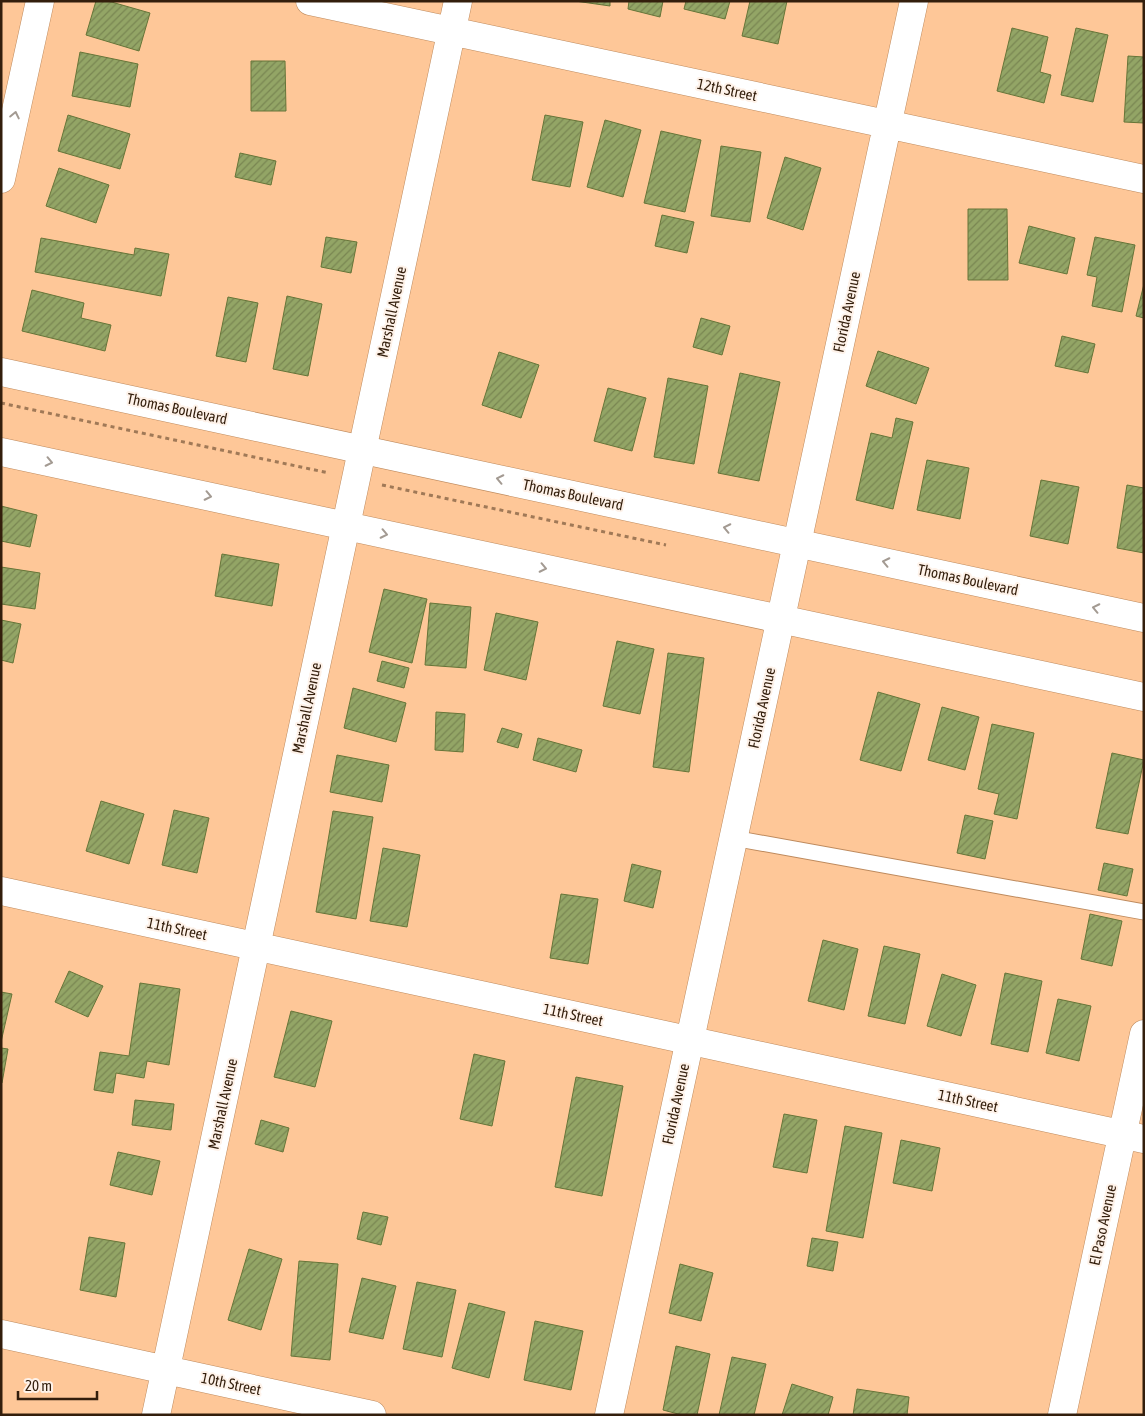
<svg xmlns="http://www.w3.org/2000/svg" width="1145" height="1416" font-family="'Asap Condensed',sans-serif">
  <defs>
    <pattern id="building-hatch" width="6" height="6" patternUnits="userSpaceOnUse" patternTransform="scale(1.25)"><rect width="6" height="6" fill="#93a566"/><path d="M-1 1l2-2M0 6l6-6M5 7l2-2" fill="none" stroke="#798652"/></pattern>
  </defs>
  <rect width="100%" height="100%" fill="#fec798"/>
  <!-- building -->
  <path fill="url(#building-hatch)" stroke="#667538" d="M96 1H108L150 13 139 51 86 35Z
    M575 1H610V6Z
    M629 1H663L660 17 628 9Z
    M686 1H730L725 19 684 9Z
    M750 1H787L778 44 742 36Z
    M1012 28 1048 37 1040 72 1051 75 1044 103 997 91Z
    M1076 28 1108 35 1093 102 1061 95Z
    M80 52 138 64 130 107 72 96Z
    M1128 56 1144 57V123L1124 122Z
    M251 61H285L286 111H251Z
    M68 115 130 134 120 169 58 151Z
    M545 115 583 122 570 187 532 180Z
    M605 120 641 130 623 197 587 187Z
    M661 131 701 140 685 212 644 203Z
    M721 146 761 152 750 222 711 216Z
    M240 153 276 161 271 185 235 177Z
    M785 157 821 168 803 230 767 218Z
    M59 168 109 185 96 223 46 206Z
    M968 209H1007L1008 280H968Z
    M662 215 694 222 687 253 655 246Z
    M1029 226 1075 238 1067 274 1019 263Z
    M326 237 357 242 351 273 321 267Z
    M1095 237 1135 245 1122 312 1092 306 1097 277 1087 275Z
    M41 238 134 255 135 248 169 254 161 296 35 272Z
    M1144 284V318L1136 316Z
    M32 290 84 303 81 318 111 325 105 351 22 331Z
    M287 296 322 304 308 376 273 369Z
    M228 297 258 303 246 362 216 356Z
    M701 318 730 326 722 355 693 347Z
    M1062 336 1095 344 1088 373 1055 366Z
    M878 351 929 368 916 404 866 386Z
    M499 352 539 365 521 418 482 405Z
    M740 373 780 382 759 481 718 473Z
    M668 378 708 386 694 464 654 457Z
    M608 388 646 398 632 451 594 441Z
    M896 418 913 422 893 509 856 500 871 433 892 438Z
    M927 460 969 468 960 519 917 510Z
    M1041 480 1079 487 1068 544 1030 536Z
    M1127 485 1144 488V553L1117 548Z
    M1 506 37 515 30 547 1 541Z
    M222 554 279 564 272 606 215 596Z
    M1 567 40 573 35 609 1 604Z
    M384 589 427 599 412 663 369 652Z
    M430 603 471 607 466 668 425 665Z
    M496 613 538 622 526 680 484 670Z
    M1 620 21 624 13 663 1 660Z
    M617 641 654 649 640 714 603 706Z
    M668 653 704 658 689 772 653 767Z
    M382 661 409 668 404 688 377 681Z
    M353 688 406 703 396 742 344 728Z
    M878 692 920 704 901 771 860 760Z
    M942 707 979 717 965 770 928 760Z
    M436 712 465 714 463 752 435 750Z
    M992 724 1034 733 1017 819 994 814 999 794 978 789Z
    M502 728 522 734 518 748 497 742Z
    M538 738 582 750 576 772 533 760Z
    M1112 753 1144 760 1128 834 1096 828Z
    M337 755 389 765 382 802 330 792Z
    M101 801 144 814 129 864 86 851Z
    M174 810 209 818 197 873 162 865Z
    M333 811 373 817 356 919 316 912Z
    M965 815 993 821 985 859 957 853Z
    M383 848 420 855 407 927 370 921Z
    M1104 863 1133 869 1127 896 1098 890Z
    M632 864 661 871 653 908 624 901Z
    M561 894 598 899 588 964 550 958Z
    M1090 914 1122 921 1112 966 1081 959Z
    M823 940 858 949 844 1010 808 1001Z
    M884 946 920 954 905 1024 868 1016Z
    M69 971 103 986 88 1017 55 1002Z
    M1005 973 1042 981 1028 1052 991 1044Z
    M942 974 976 985 961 1036 927 1026Z
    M140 983 180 989 169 1065 147 1061 144 1078 116 1073 113 1093 94 1090 100 1052 129 1056Z
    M1 992 12 994 1 1042Z
    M1058 999 1091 1006 1079 1061 1046 1053Z
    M291 1011 332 1021 315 1087 274 1077Z
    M1 1048 8 1049 2 1083H1Z
    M474 1054 505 1061 492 1126 460 1119Z
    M576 1077 623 1086 602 1196 555 1187Z
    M135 1100 174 1104 171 1130 132 1125Z
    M784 1114 817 1120 807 1173 773 1167Z
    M261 1120 289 1128 283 1152 255 1144Z
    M845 1126 882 1133 863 1238 826 1231Z
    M901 1140 940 1148 932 1191 893 1183Z
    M118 1152 160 1161 152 1195 110 1185Z
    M363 1212 388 1217 381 1245 357 1239Z
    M89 1237 125 1243 116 1297 80 1290Z
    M812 1238 838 1242 833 1271 807 1266Z
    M249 1249 282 1259 261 1330 228 1320Z
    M299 1261 338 1264 330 1360 291 1356Z
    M680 1264 713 1273 701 1321 669 1313Z
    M362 1278 396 1286 383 1339 349 1332Z
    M417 1282 456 1290 442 1357 403 1349Z
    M469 1303 505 1312 489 1378 452 1368Z
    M535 1321 583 1331 571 1390 524 1380Z
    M676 1346 710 1354 697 1415H682L663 1410Z
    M732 1357 766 1364 754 1415H719Z
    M792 1384 833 1397 828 1415H782Z
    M857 1389 909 1397 907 1415H853Z"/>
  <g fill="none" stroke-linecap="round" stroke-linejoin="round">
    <defs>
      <path id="service" d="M733 838 1144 912"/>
      <path id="minor" d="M310 1 1144 179
        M1 891 1144 1139
        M1 1334 372 1415
        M156 1415 458 1
        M609 1415 914 1
        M1062 1415 1144 1034"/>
      <path id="tertiary" d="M1 179 40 1"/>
      <path id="secondary" d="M1 372 1144 618
        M1 452 1144 697"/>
    </defs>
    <!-- service casing -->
    <use href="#service" stroke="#be8a5d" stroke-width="17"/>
    <!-- minor casing -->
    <use href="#minor" stroke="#be8a5d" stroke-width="29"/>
    <!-- tertiary casing -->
    <use href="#tertiary" stroke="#be8a5d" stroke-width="29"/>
    <!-- secondary casing -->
    <use href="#secondary" stroke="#be8a5d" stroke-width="29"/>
    <!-- path -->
    <path stroke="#a07957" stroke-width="3" stroke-dasharray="4 4" stroke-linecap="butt" d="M1 403 329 473
      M382 485 666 545"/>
    <!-- service -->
    <use href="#service" stroke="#fff" stroke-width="15"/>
    <!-- minor -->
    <use href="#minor" stroke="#fff" stroke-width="28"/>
    <!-- tertiary -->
    <use href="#tertiary" stroke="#fff" stroke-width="28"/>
    <!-- secondary -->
    <use href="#secondary" stroke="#fff" stroke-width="28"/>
  </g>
  <!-- one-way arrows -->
  <defs><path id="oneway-chevron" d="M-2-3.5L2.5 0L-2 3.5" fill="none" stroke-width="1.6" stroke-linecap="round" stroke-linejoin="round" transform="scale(1.25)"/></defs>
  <g stroke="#a39a92">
    <use href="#oneway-chevron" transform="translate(15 115) rotate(-78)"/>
    <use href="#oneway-chevron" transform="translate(49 462) rotate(12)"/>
    <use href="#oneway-chevron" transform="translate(500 479) rotate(-168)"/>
    <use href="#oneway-chevron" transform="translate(208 496) rotate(12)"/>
    <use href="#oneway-chevron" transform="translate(727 528) rotate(-168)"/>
    <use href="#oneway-chevron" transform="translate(384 534) rotate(12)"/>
    <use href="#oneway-chevron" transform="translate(886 562) rotate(-168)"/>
    <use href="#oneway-chevron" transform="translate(543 568) rotate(12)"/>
    <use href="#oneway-chevron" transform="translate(1096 608) rotate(-168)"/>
  </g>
  <g text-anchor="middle" stroke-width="4" stroke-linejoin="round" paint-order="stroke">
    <!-- street labels -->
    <g font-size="15" fill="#331e0c" stroke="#fef2e9">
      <text transform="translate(727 90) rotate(12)" y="5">12th Street</text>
      <text transform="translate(392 312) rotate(-78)" y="5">Marshall Avenue</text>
      <text transform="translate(847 312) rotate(-78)" y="5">Florida Avenue</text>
      <text transform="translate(177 409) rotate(12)" y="5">Thomas Boulevard</text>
      <text transform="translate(573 495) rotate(12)" y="5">Thomas Boulevard</text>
      <text transform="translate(968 580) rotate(12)" y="5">Thomas Boulevard</text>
      <text transform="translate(307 708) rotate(-78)" y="5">Marshall Avenue</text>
      <text transform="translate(762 708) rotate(-78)" y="5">Florida Avenue</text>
      <text transform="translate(177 929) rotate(12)" y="5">11th Street</text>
      <text transform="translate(573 1015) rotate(12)" y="5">11th Street</text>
      <text transform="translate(968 1101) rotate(12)" y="5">11th Street</text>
      <text transform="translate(223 1104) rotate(-78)" y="5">Marshall Avenue</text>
      <text transform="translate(676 1104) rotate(-78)" y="5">Florida Avenue</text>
      <text transform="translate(1103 1225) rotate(-78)" y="5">El Paso Avenue</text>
      <text transform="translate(231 1384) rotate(12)" y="5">10th Street</text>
    </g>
  </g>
  <!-- border -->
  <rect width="1145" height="1416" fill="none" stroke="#331e0c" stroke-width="5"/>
  <!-- scale -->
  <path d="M18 1391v8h79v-8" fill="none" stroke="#331e0c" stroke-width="2.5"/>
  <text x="25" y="1391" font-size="15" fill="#331e0c" stroke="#fef2e9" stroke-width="4" paint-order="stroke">20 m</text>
</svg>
